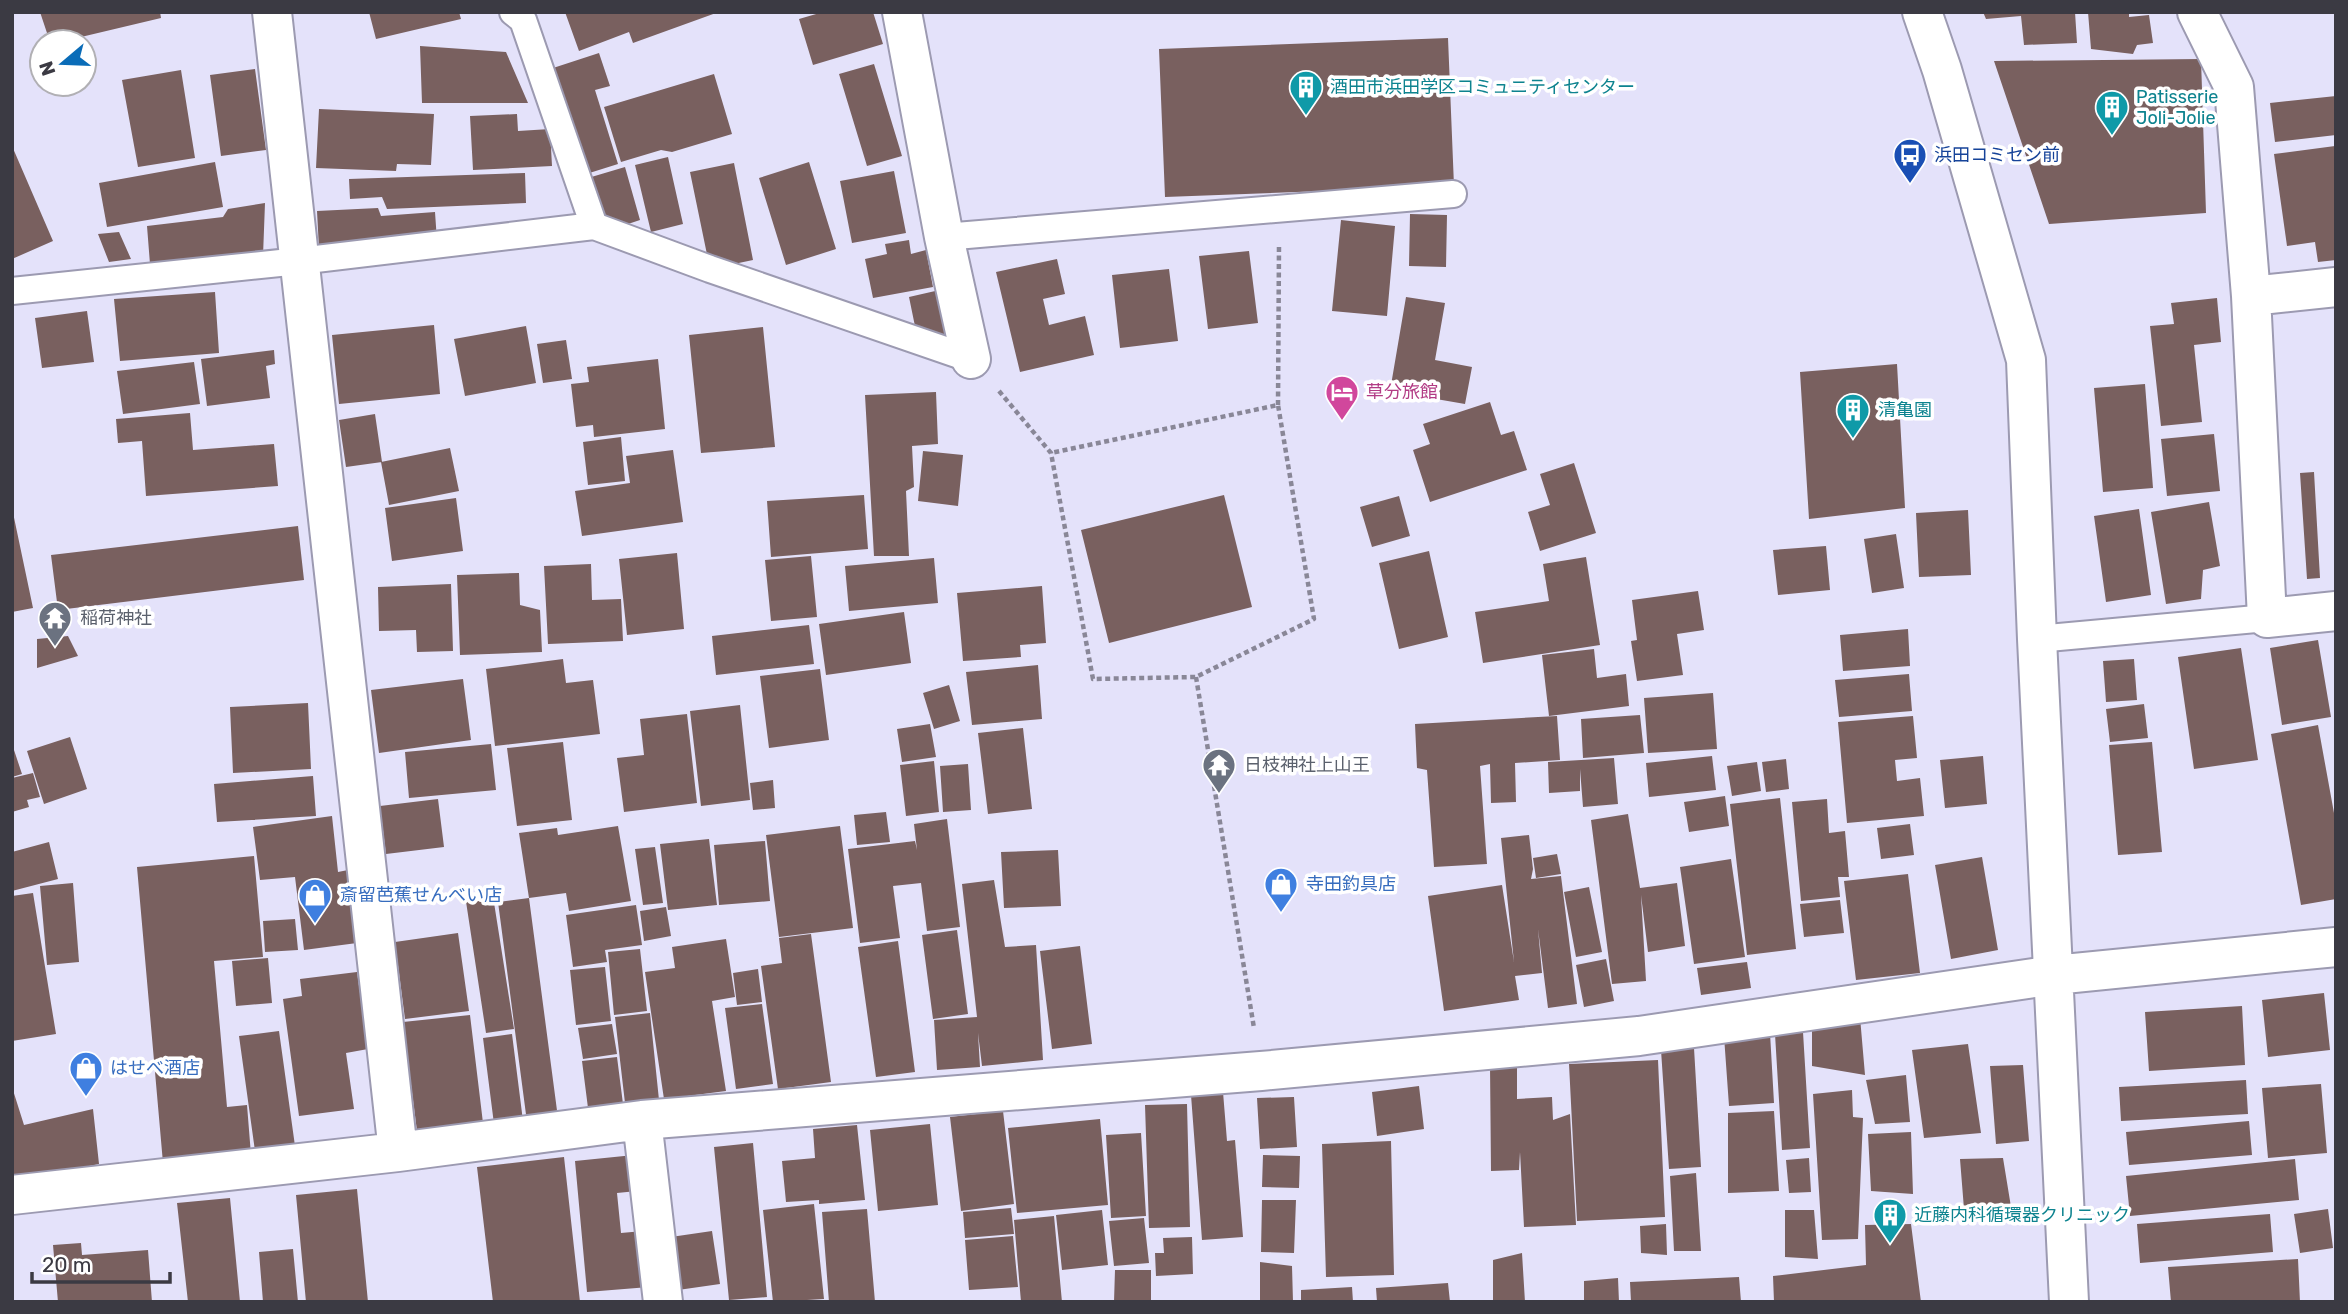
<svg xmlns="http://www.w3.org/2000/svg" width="2348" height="1314" font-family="Rubik,'Noto Sans JP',sans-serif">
  <rect width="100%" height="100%" fill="#e4e2fa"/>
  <!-- building -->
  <path fill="#79605f" d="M40 12H160L161 18 60 42H50Z
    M369 12H459L461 19 376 39Z
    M565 12H716V13L633 43 629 32 579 51Z
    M823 12H873L883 44 813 65 799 19Z
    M1983 12H2075L2077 43 2024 45 2021 16 1986 19Z
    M2088 12H2129V17L2149 15 2153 43 2137 45 2133 54 2091 49Z
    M1448 38 1454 186 1165 197 1159 49Z
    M420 46 506 52 528 103H422Z
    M599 53 610 86 595 90 618 164 583 175 550 69Z
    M2201 59 2206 213 2049 224 1994 61Z
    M874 64 902 156 867 166 839 74Z
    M255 69 266 150 221 156 210 75Z
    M181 70 195 158 138 167 122 80Z
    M714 74 732 134 672 152 661 150 621 162 604 107Z
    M2336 96V135L2275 142 2270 103Z
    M319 109 434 114 431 165 397 164 396 171 316 168Z
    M517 114 518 131 550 129 552 166 473 170 470 116Z
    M12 146 53 241 12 259Z
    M2335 146 2336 260 2318 262 2315 242 2287 246 2274 154Z
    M668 157 683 224 651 232 635 165Z
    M215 162 223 207 107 227 99 183Z
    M809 162 836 249 786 265 759 178Z
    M734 163 753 260 710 269 690 172Z
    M625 167 640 220 616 228 600 223 588 178Z
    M894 171 906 233 852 243 840 181Z
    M525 173 526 203 387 209 382 197 350 199 349 179Z
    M265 203 263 256 150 264 147 226 223 217 228 209Z
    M378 208 381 216 435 212 437 241 319 249 317 211Z
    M1410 214 1447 215 1446 267 1409 266Z
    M1341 220 1395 226 1387 316 1332 311Z
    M119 232 131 259 109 262 98 234Z
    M909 240 911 254 926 250 933 287 873 298 865 259 887 254 885 244Z
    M1249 251 1258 323 1208 329 1199 256Z
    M1057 259 1065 294 1043 299 1049 325 1085 316 1094 355 1020 372 996 272Z
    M1169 269 1178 341 1120 348 1112 275Z
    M944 289 956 348 917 336 909 297Z
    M215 292 219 353 120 361 114 299Z
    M1406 297 1445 303 1435 360 1472 367 1465 404 1390 391Z
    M2217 298 2221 342 2194 345 2202 422 2161 426 2150 326 2174 324 2171 303Z
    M87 311 94 362 42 368 35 318Z
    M434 325 440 394 339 404 332 335Z
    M526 326 536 383 465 396 454 339Z
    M763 327 775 447 701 453 689 335Z
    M566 340 572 379 543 383 537 344Z
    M274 350 275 364 266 366 270 398 207 406 201 359Z
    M658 359 665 429 594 437 593 425 576 427 571 384 589 382 587 367Z
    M194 362 200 404 123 414 117 371Z
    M1897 364 1905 508 1809 519 1800 372Z
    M2145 384 2153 488 2103 492 2094 388Z
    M936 392 938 444 912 446 914 487 906 491 909 556H874L865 395Z
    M1490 402 1501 435 1514 431 1527 470 1430 502 1413 450 1430 444 1423 424Z
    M190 413 193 450 274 444 278 486 146 496 142 441 118 443 116 419Z
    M375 414 382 462 346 467 339 420Z
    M2214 434 2220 491 2167 496 2161 439Z
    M621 437 625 481 588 485 583 442Z
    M450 448 459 491 389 505 381 462Z
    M673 450 683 522 582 536 575 491 630 483 626 456Z
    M923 451 963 455 958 506 918 501Z
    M1574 463 1596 533 1540 551 1528 512 1550 505 1540 474Z
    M2314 472 2320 578 2307 579 2300 473Z
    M864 495 868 549 771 557 767 501Z
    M1224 495 1252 607 1109 643 1081 530Z
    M1399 496 1410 536 1372 547 1360 507Z
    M456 498 463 551 392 561 385 508Z
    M2209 502 2220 566 2203 570 2201 599 2166 604 2151 512Z
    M12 508 33 608 12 612Z
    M2139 509 2151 595 2106 602 2094 516Z
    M1968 510 1971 575 1919 577 1916 513Z
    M298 526 304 580 58 610 51 555Z
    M1896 534 1904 588 1872 593 1864 539Z
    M1826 546 1830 590 1778 595 1773 550Z
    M1429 551 1448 637 1399 649 1379 563Z
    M677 553 684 629 627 635 619 559Z
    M811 556 817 617 771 621 765 560Z
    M1586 557 1600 645 1483 663 1475 612 1549 601 1543 564Z
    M934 558 938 603 849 611 845 566Z
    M591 564 592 600 621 599 623 641 548 644 544 566Z
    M519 573 520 605 540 610 542 652 460 655 457 575Z
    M451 584 453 651 417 652 416 630 379 631 378 587Z
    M1042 586 1046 643 1020 645 1021 657 963 661 957 593Z
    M1698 591 1704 630 1677 634 1683 675 1637 681 1631 641 1637 640 1632 600Z
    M904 612 911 663 826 675 819 624Z
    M809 625 814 664 716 675 712 636Z
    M1908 629 1910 666 1843 671 1840 635Z
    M68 636 78 656 37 668V639Z
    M2318 640 2331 717 2282 725 2270 648Z
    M2241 648 2258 760 2194 769 2178 657Z
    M1594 649 1597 678 1626 674 1629 706 1549 716 1542 655Z
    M563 659 566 683 593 680 600 734 495 746 486 669Z
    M2134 659 2137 700 2106 702 2103 661Z
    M1038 665 1042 719 972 725 966 672Z
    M820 669 829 740 769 748 760 676Z
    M1909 674 1912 711 1839 717 1835 680Z
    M463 679 471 740 379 753 371 690Z
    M949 685 960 721 934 729 923 693Z
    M1713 693 1717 749 1648 753 1644 698Z
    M308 703 311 769 233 773 230 707Z
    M2144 704 2148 738 2110 742 2106 709Z
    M740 705 750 800 701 806 690 711Z
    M687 714 697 803 624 812 617 758 644 755 640 719Z
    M1640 715 1644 753 1583 758 1581 719Z
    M1557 716 1560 760 1515 763 1516 802 1491 803 1490 764 1480 766 1487 864 1434 867 1427 770 1417 768 1415 724Z
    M1913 716 1917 758 1895 760 1897 781 1920 778 1924 816 1847 823 1838 722Z
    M930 724 936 757 902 762 897 729Z
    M2318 725 2336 824V899L2301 905 2271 734Z
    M1023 728 1032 809 988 814 978 733Z
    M70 737 87 789 44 804 27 751Z
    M563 742 572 820 517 826 507 748Z
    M2152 742 2162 852 2118 855 2109 745Z
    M12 744 22 774 12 777Z
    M491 744 496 790 409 798 405 752Z
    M1712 756 1716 790 1649 797 1646 763Z
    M1983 756 1987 804 1945 808 1940 760Z
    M1614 758 1618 804 1583 807 1580 769V791L1549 793 1548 762Z
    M1786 759 1789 789 1766 792 1762 762Z
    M934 761 939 812 906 816 900 765Z
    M1757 762 1761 791 1732 796 1727 766Z
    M968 764 971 810 943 812 940 766Z
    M33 773 40 797 27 800 29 807 12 812V778Z
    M313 776 316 816 217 822 214 784Z
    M773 780 775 808 753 810 750 783Z
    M1725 796 1729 826 1689 832 1684 802Z
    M1780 798 1796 949 1747 955 1730 804Z
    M438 799 444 847 386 854 380 806Z
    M1827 799 1829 833 1845 831 1849 877H1838L1840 897 1801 901 1792 802Z
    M886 812 890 842 857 845 854 815Z
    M1628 814 1640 888 1677 883 1685 946 1648 952 1641 895 1646 981 1612 984 1591 820Z
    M332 816 338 872 348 870 357 943 304 950 295 877 260 880 253 827Z
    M947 819 960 927 927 931 921 883 893 886 900 938 860 943 848 849 915 841 917 850 914 824Z
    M1910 824 1914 855 1881 859 1877 828Z
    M618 826 631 901 569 911 566 893 529 898 519 833 557 828 558 835Z
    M840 826 853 928 779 937 766 835Z
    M1529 835 1533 869 1531 879 1561 876 1577 1004 1548 1008 1538 929 1542 973 1515 976 1519 1000 1444 1011 1428 896 1502 885 1514 962 1501 838Z
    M709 839 717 905 668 910 660 844Z
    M765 841 770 901 719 905 714 845Z
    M49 842 58 879 12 891V852Z
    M655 847 663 903 643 905 635 849Z
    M1058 850 1061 906 1004 908 1001 852Z
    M1557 854 1561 874 1536 878 1533 858Z
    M254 856 263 957 214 961 227 1107 247 1105 251 1155 163 1163 137 867Z
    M1982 857 1998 950 1951 959 1935 865Z
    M1731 859 1745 957 1694 964 1680 867Z
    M1908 874 1920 973 1856 980 1844 881Z
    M994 880 1005 947 1036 945 1043 1060 982 1066 978 1033 980 1067 937 1070 934 1020 977 1017 962 884Z
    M73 883 79 962 47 965 40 886Z
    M1589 887 1602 952 1576 957 1564 892Z
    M492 890 514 1029 486 1033 465 895Z
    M33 893 56 1034 12 1041V896Z
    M529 898 558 1118 527 1122 498 902Z
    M1840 900 1844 933 1804 937 1800 904Z
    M636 905 642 945 605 950 607 962 573 967 566 915Z
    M666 907 671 936 644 941 640 911Z
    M295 919 298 950 265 952 263 921Z
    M957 930 968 1014 933 1019 922 935Z
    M458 933 469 1011 405 1019 395 942Z
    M811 934 831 1082 778 1089 761 966 782 963 779 938Z
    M726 939 735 997 712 1001 726 1091 664 1099 645 972 675 968 672 947Z
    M898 941 915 1072 876 1077 858 947Z
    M1080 946 1092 1044 1052 1049 1040 951Z
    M640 949 647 1011 614 1015 608 952Z
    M268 958 272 1003 236 1006 232 961Z
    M1606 959 1614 1001 1584 1007 1576 965Z
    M1747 962 1751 988 1701 995 1697 968Z
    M605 967 611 1021 576 1025 570 970Z
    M758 969 762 1002 737 1005 733 973Z
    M357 972 368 1049 346 1053 354 1109 299 1116 283 999 302 996 300 979Z
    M2324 993 2330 1050 2268 1057 2262 1000Z
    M762 1004 773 1084 736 1089 725 1008Z
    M2242 1006 2245 1065 2149 1071 2145 1012Z
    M650 1013 659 1100 625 1103 615 1017Z
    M470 1015 483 1123 417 1131 403 1022Z
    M1860 1017 1865 1075 1812 1066V1021Z
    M612 1024 617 1054 583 1059 578 1028Z
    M279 1031 295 1146 255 1151 239 1036Z
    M1803 1032 1810 1148 1782 1150 1775 1034Z
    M1770 1033 1774 1103 1729 1106 1724 1036Z
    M512 1034 523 1121 494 1124 483 1038Z
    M1968 1044 1981 1133 1924 1138 1912 1050Z
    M1694 1048 1701 1167 1669 1169 1661 1050Z
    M617 1057 623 1104 588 1108 582 1061Z
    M1658 1060 1665 1217 1577 1221 1569 1064Z
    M1490 1065H1517V1099L1552 1097 1553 1120 1570 1114 1576 1225 1524 1227 1520 1152 1519 1170 1491 1171Z
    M2023 1065 2029 1141 1996 1144 1990 1066Z
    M1906 1075 1910 1122 1875 1124 1866 1080Z
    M2246 1080 2248 1114 2121 1121 2119 1087Z
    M2321 1084 2327 1153 2268 1158 2262 1088Z
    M1419 1086 1424 1129 1377 1136 1372 1092Z
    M12 1087 24 1125 93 1109 99 1164 12 1182Z
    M1852 1090 1853 1117 1863 1118 1858 1239 1822 1240 1813 1094Z
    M1223 1092 1227 1141 1235 1140 1243 1237 1202 1240 1191 1095Z
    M1294 1097 1297 1147 1260 1149 1257 1098Z
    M1187 1104 1190 1227 1149 1228 1145 1105Z
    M1003 1111 1014 1204 961 1211 950 1117Z
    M1774 1111 1779 1191 1728 1193V1113Z
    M1100 1119 1108 1205 1017 1213 1008 1128Z
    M2249 1121 2252 1155 2129 1165 2126 1132Z
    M930 1124 938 1205 878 1211 870 1130Z
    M857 1125 865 1200 819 1204V1200L786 1202 782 1161 815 1158 813 1129Z
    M1911 1132 1913 1194 1871 1191 1868 1134Z
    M1141 1133 1146 1216 1111 1218 1106 1135Z
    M1391 1141 1394 1275 1326 1277 1322 1144Z
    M753 1143 767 1297 729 1300 714 1147Z
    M634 1155 637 1191 617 1193 621 1233 643 1231 649 1287 587 1292 575 1161Z
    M1263 1155 1300 1156 1299 1188 1262 1187Z
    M564 1157 580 1302H493L477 1167Z
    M1809 1158 1811 1192 1789 1193 1786 1160Z
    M2003 1158 2011 1207 1964 1209 1960 1159Z
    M2295 1159 2299 1200 2130 1216 2126 1176Z
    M1696 1173 1701 1251H1674L1670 1176Z
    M357 1189 368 1302H306L296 1195Z
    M230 1198 240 1302H188L177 1203Z
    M1262 1200H1296L1294 1253 1261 1252Z
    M814 1204 824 1299 773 1302 763 1210Z
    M1011 1208 1014 1234 965 1238 963 1212Z
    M867 1209 875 1302H829L822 1212Z
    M2328 1209 2333 1248 2300 1253 2294 1214Z
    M1102 1210 1108 1265 1062 1270 1056 1215Z
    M1785 1210H1814L1818 1259 1785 1257Z
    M2270 1214 2273 1252 2140 1263 2137 1224Z
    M1054 1216 1062 1302H1021L1014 1220Z
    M1144 1218 1149 1263 1114 1266 1109 1221Z
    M1666 1224 1667 1255 1641 1253 1640 1226Z
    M1911 1224 1921 1302H1774L1773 1276 1866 1265 1865 1225Z
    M712 1231 720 1284 671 1291 664 1238Z
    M1013 1236 1018 1287 969 1290 965 1240Z
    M1192 1237 1193 1274 1156 1276 1155 1253H1164L1163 1238Z
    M81 1243 82 1255 148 1250 152 1302H58L53 1245Z
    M293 1249 298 1302H263L259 1252Z
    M1522 1253 1525 1302H1493V1260Z
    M2298 1259 2300 1302H2171L2168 1267Z
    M1260 1262 1292 1266 1293 1302H1260Z
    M1115 1270H1151V1302H1114Z
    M1739 1277 1741 1302H1631L1630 1282Z
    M1618 1278 1619 1302H1584V1281Z
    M1448 1283 1450 1302H1377L1376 1288Z
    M1352 1287 1353 1302H1301V1290Z"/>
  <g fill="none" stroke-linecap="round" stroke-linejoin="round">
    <defs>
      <path id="lane" d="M513 12 523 20 594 226
        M944 237 1453 194
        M12 291 299 261 594 226 710 269 971 359
        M2037 639 2267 618"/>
      <path id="street" d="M272 12 398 1152
        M902 12 944 237 971 359
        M2197 12 2234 87 2251 296 2267 618 2336 611
        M2251 296 2336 287
        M642 1120 663 1302
        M12 1195 398 1152 642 1120 1261 1071 1639 1036 2054 975"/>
      <path id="secondary" d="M1922 12 1942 70 2026 360 2037 639 2069 1302
        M2054 975 2336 947"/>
    </defs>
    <!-- lane casing -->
    <use href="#lane" stroke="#9c9ab1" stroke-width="30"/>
    <!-- street casing -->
    <use href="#street" stroke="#9c9ab1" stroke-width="42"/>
    <!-- secondary casing -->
    <use href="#secondary" stroke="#9c9ab1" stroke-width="42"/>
    <!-- path -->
    <path stroke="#898797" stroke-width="4.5" stroke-dasharray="5 3.5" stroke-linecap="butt" d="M999 391 1051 453 1093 679 1196 677 1314 619 1278 405 1051 453
      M1278 405 1279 245
      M1196 677 1254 1028"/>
    <!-- lane -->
    <use href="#lane" stroke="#fff" stroke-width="26"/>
    <!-- street -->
    <use href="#street" stroke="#fff" stroke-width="38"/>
    <!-- secondary -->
    <use href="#secondary" stroke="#fff" stroke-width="38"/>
  </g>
  <!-- icons -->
  <defs>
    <symbol id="building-pin" viewBox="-11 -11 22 30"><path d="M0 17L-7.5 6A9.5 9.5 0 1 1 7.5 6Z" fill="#0f9aa8" stroke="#fff"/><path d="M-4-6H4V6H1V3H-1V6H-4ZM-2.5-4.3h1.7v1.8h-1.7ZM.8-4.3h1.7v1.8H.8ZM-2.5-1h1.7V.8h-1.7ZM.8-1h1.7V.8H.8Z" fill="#fff"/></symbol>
    <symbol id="bus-pin" viewBox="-11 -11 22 30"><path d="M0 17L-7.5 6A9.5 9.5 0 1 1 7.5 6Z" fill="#1a4fb4" stroke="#fff"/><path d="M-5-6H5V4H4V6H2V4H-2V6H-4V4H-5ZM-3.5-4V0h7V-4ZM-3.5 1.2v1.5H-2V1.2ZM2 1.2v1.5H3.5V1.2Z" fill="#fff"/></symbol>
    <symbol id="hotel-pin" viewBox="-11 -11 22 30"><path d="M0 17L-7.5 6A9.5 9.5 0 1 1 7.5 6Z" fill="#d1479c" stroke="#fff"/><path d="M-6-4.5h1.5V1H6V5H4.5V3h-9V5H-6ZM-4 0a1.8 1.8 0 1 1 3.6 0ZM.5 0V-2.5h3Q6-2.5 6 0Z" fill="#fff"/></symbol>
    <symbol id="temple-pin" viewBox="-11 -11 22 30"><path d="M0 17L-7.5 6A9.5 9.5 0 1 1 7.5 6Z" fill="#6b7280" stroke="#fff"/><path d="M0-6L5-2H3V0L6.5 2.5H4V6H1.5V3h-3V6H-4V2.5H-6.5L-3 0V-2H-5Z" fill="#fff"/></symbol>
    <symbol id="shop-pin" viewBox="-11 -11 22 30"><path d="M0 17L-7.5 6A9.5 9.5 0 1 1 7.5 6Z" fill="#3f7fe0" stroke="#fff"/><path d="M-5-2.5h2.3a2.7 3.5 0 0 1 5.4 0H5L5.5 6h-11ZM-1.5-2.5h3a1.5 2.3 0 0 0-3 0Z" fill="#fff"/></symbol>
  </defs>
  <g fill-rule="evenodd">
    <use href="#building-pin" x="1287" y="68" width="38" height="52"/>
    <use href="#building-pin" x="2093" y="88" width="38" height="52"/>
    <use href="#bus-pin" x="1891" y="136" width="38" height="52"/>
    <use href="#hotel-pin" x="1323" y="373" width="38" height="52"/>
    <use href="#building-pin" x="1834" y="391" width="38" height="52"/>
    <use href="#temple-pin" x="36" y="599" width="38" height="52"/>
    <use href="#temple-pin" x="1200" y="746" width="38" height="52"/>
    <use href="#shop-pin" x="1262" y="865" width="38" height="52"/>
    <use href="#shop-pin" x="296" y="876" width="38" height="52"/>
    <use href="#shop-pin" x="67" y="1049" width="38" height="52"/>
    <use href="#building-pin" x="1871" y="1196" width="38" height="52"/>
  </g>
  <g text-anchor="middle" stroke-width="7" stroke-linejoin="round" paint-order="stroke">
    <!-- culture labels -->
    <g font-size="18" fill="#0d838f" stroke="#fff" text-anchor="start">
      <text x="1330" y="93">酒田市浜田学区コミュニティセンター</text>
      <text x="2136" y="103">Patisserie<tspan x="2136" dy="21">Joli-Jolie</tspan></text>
      <text x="1878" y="416">清亀園</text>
      <text x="1914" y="1221">近藤内科循環器クリニック</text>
    </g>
    <!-- transit labels -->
    <g font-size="18" fill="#164399" stroke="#fff" text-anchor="start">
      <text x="1934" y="161">浜田コミセン前</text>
    </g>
    <!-- hotel labels -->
    <g font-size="18" fill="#b23c85" stroke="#fff" text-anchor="start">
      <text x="1366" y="398">草分旅館</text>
    </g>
    <!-- worship labels -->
    <g font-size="18" fill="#5b616d" stroke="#fff" text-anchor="start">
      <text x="80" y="624">稲荷神社</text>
      <text x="1244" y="771">日枝神社上山王</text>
    </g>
    <!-- shop labels -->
    <g font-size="18" fill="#366cbe" stroke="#fff" text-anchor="start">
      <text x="1306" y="890">寺田釣具店</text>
      <text x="340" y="901">斎留芭蕉せんべい店</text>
      <text x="110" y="1074">はせべ酒店</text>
    </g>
  </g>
  <!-- border -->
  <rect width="2348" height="1314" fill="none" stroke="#3b3a43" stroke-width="28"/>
  <!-- north arrow -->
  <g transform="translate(63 63) rotate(251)"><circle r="33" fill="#ffffff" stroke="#b1b0b4" stroke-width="2"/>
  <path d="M0-5L12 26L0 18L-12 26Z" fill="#0a6cb8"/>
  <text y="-10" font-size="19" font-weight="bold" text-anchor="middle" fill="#3b3a43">N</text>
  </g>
  <!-- scale -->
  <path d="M32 1272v10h138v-10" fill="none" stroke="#3b3a43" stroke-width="3.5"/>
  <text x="42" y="1272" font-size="21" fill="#3b3a43" stroke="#ffffff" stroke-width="5" paint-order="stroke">20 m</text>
</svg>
